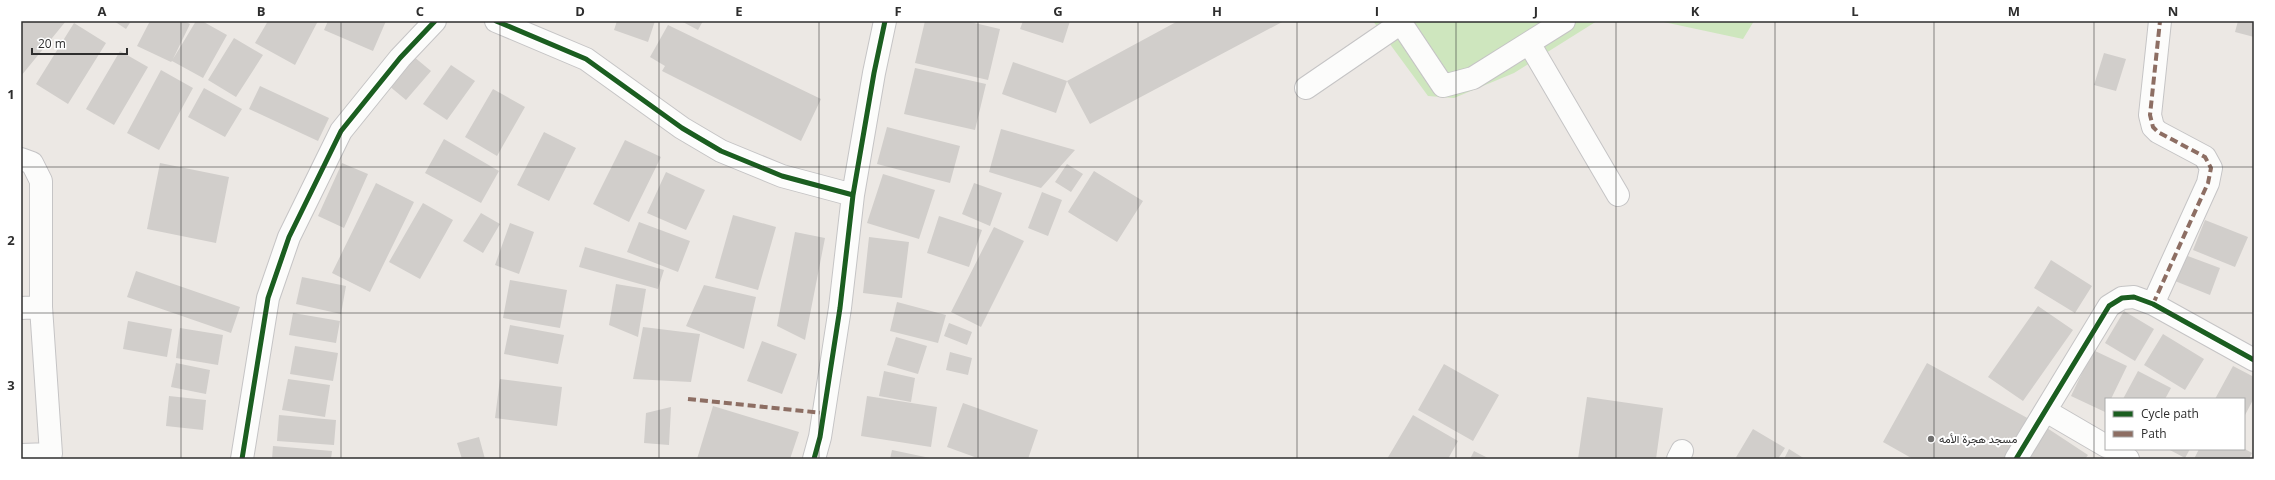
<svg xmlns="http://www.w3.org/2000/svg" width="2275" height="480" font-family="'Open Sans',Vazirmatn,sans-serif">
  <rect width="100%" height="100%" fill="#ece8e4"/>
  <!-- green -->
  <path fill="#cee6be" d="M1373 21H1597L1514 73 1454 98 1428 96Z
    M1659 21H1754L1743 39Z"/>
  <!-- building -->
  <path fill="#d1cecb" d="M21 21H66L21 76Z
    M114 21H131L126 29Z
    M150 21H184L190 24 173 59 196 21H202L227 35 203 78 172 61 171 62 137 46Z
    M268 21H318L295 65 255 43Z
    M328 21H386L373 51 324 30Z
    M617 21H655L648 42 614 30Z
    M681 21H703L698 30Z
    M925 21H966L1000 29 988 80 915 63Z
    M1023 21H1070L1063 43 1020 29Z
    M1178 21H1284L1090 124 1067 81 1056 113 1002 94 1013 62 1067 81Z
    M2238 21H2254V37L2235 32Z
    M74 23 106 43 68 104 36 84Z
    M668 25 821 99 801 141 662 71 665 66 650 57Z
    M234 38 263 55 236 97 208 80Z
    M120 51 148 67 114 125 86 109Z
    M2104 53 2126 59 2116 91 2094 85Z
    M413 56 431 71 406 100 388 85Z
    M451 65 475 81 447 120 423 104Z
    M915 68 986 84 975 130 904 114Z
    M161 70 193 88 159 150 127 133Z
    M260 86 329 118 318 141 249 109Z
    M204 88 242 109 225 137 188 117Z
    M493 89 525 107 497 156 465 137Z
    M887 127 960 146 950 183 877 164Z
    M1001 129 1075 150 1041 188 989 172Z
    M544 132 576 148 549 201 517 185Z
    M444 139 499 171 481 203 425 173Z
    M625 140 661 157 629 222 593 204Z
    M160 163 229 177 216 243 147 229Z
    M342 163 368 174 344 228 318 216Z
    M1067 164 1083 174 1071 192 1055 182Z
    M1094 171 1143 201 1117 242 1068 212Z
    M666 172 705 190 686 230 647 213Z
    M883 174 935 190 919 239 867 223Z
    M376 183 414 202 370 292 332 273Z
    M974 183 1002 193 990 226 962 214Z
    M1042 192 1062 200 1048 236 1028 228Z
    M423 203 453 220 420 279 389 262Z
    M481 213 500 224 483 253 463 241Z
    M733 215 776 227 758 290 715 278Z
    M939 216 982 230 969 267 927 253Z
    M2205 220 2248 237 2235 267 2193 250Z
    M639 222 690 241 678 272 627 252Z
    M510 223 534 232 519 274 495 265Z
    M994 227 1024 241 981 327 951 312Z
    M795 232 825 238 805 340 777 326Z
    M869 237 909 242 902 298 863 293Z
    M585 247 664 270 658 289 579 267Z
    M2185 255 2220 268 2210 295 2175 281Z
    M2051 260 2092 286 2075 313 2034 288Z
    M136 271 240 307 231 333 127 297Z
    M302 277 346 286 341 314 296 304Z
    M510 280 567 290 560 328 503 318Z
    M616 284 646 289 638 337 609 325Z
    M704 285 756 297 744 349 686 326Z
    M897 302 946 315 938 343 890 331Z
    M2038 306 2073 330 2023 401 1988 377Z
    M2124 311 2154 329 2135 361 2105 343Z
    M293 313 340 321 336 343 289 335Z
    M128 321 172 329 167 357 123 349Z
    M949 323 972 332 967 345 944 336Z
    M510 325 564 335 558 364 504 354Z
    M643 327 700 334 691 382 633 379Z
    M180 328 223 335 218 365 176 358Z
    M2163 334 2204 359 2185 390 2144 365Z
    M896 337 927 346 918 374 887 365Z
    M762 341 797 354 782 394 747 381Z
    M295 346 338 353 333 381 290 374Z
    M2093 350 2127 366 2111 399H2106L2105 412 2071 396Z
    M950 352 972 358 968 375 946 370Z
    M176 363 210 370 206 394 171 387Z
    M1927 363 2031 420 2009 459H1913L1883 442Z
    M1444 364 1499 395 1473 441 1418 410Z
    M2233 366 2254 377V398L2244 417V399H2215Z
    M884 371 915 378 911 402 879 396Z
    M2138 371 2171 388 2165 399H2123Z
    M288 379 330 385 325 417 282 410Z
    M500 379 562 387 557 426 495 418Z
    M169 396 206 400 203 430 166 426Z
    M867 396 937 407 931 447 861 436Z
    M1587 397 1663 408 1656 459H1578Z
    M963 403 1038 430 1028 459H980L947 447Z
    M713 406 799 432 790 459H697Z
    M671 407 669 445 644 443 646 413Z
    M279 415 336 420 334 445 277 441Z
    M1413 415 1458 441 1448 459H1387Z
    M2047 428 2088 455 2085 459H2026Z
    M1753 429 1785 448 1778 459H1735Z
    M479 437 485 459H462L457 443Z
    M273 446 332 451 331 459H272Z
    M1789 449 1805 459H1784Z
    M2168 449H2190L2185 458Z
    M2199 449H2245L2252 453 2249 459H2194Z
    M892 450 930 458V459H890Z
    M1474 451 1490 459H1470Z"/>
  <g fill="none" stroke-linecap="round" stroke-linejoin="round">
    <defs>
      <path id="street" d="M496 21 586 59 682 128 721 151 782 176 853 195
        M1529 43 1618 195
        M1306 88 1401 23 1443 86 1473 78 1564 21
        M21 159 32 163 41 181V307L51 454 21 455
        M2153 304 2208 183 2211 168 2205 157 2158 132 2153 127 2150 115 2160 21
        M21 308 41 307
        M2046 411 2106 446
        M2111 449 2128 459
        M242 459 268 298 289 237 341 131 400 58 435 21
        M814 459 820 437 840 308 853 195 874 73 885 21
        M1678 459 1682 451
        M2016 459 2109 306 2122 298 2134 297 2153 304 2254 360"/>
    </defs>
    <!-- street casing -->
    <use href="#street" stroke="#c5c4c5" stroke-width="24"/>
    <!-- street -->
    <use href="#street" stroke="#fcfcfb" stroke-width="22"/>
    <!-- quiet -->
    <path stroke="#8d6e63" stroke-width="4" stroke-dasharray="8 4" stroke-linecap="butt" d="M2153 304 2208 183 2211 168 2205 157 2158 132 2153 127 2150 115 2160 21
      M688 399 823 413"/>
    <defs>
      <path id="cycleway" d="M496 21 586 59 682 128 721 151 782 176 853 195
        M242 459 268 298 289 237 341 131 400 58 435 21
        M814 459 820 437 840 308 853 195 874 73 885 21
        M2016 459 2109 306 2122 298 2134 297 2153 304 2254 360"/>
    </defs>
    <!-- cycleway casing -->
    <use href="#cycleway" stroke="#fff" stroke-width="8"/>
    <!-- cycleway -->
    <use href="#cycleway" stroke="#1b5e20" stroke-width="5"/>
  </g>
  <!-- grid -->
  <path fill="none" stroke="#2e2e2e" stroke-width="1" stroke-opacity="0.55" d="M181 21V459M341 21V459M500 21V459M659 21V459M819 21V459M978 21V459M1138 21V459M1297 21V459M1456 21V459M1616 21V459M1775 21V459M1934 21V459M2094 21V459M21 167H2254M21 313H2254"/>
  <!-- markers -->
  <circle fill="#706f6e" stroke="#fff" stroke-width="1.5" cx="1931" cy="439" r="4"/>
  <g text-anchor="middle" stroke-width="4" stroke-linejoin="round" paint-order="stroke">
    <!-- poi labels -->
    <g font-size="11" fill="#2e2e2e" stroke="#fff" text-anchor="start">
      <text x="1939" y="443">مسجد هجرة الأمه</text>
    </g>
  </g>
  <!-- border -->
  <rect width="2275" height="480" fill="none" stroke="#ffffff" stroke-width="44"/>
  <!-- legend -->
  <rect x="2105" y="398" width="140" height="52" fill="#ffffff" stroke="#ababab"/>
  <rect x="2113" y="411" width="20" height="6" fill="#1b5e20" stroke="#ababab"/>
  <text x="2141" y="418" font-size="12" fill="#2e2e2e">Cycle path</text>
  <rect x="2113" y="431" width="20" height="6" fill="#8d6e63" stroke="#ababab"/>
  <text x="2141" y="438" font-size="12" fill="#2e2e2e">Path</text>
  <!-- scale -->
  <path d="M32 48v6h95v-6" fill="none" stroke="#2e2e2e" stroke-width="2"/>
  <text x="38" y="48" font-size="12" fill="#2e2e2e" stroke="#ffffff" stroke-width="3" paint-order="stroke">20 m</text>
  <rect x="22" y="22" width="2231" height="436" fill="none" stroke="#2e2e2e" stroke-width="1.5"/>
  <g font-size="13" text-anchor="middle" font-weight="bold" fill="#2e2e2e">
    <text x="102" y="16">A</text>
    <text x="261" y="16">B</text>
    <text x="420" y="16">C</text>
    <text x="580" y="16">D</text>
    <text x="739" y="16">E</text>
    <text x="898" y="16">F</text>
    <text x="1058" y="16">G</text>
    <text x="1217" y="16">H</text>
    <text x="1377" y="16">I</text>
    <text x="1536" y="16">J</text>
    <text x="1695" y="16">K</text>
    <text x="1855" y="16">L</text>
    <text x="2014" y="16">M</text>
    <text x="2173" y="16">N</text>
    <text x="11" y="99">1</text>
    <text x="11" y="245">2</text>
    <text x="11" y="390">3</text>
  </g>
</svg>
